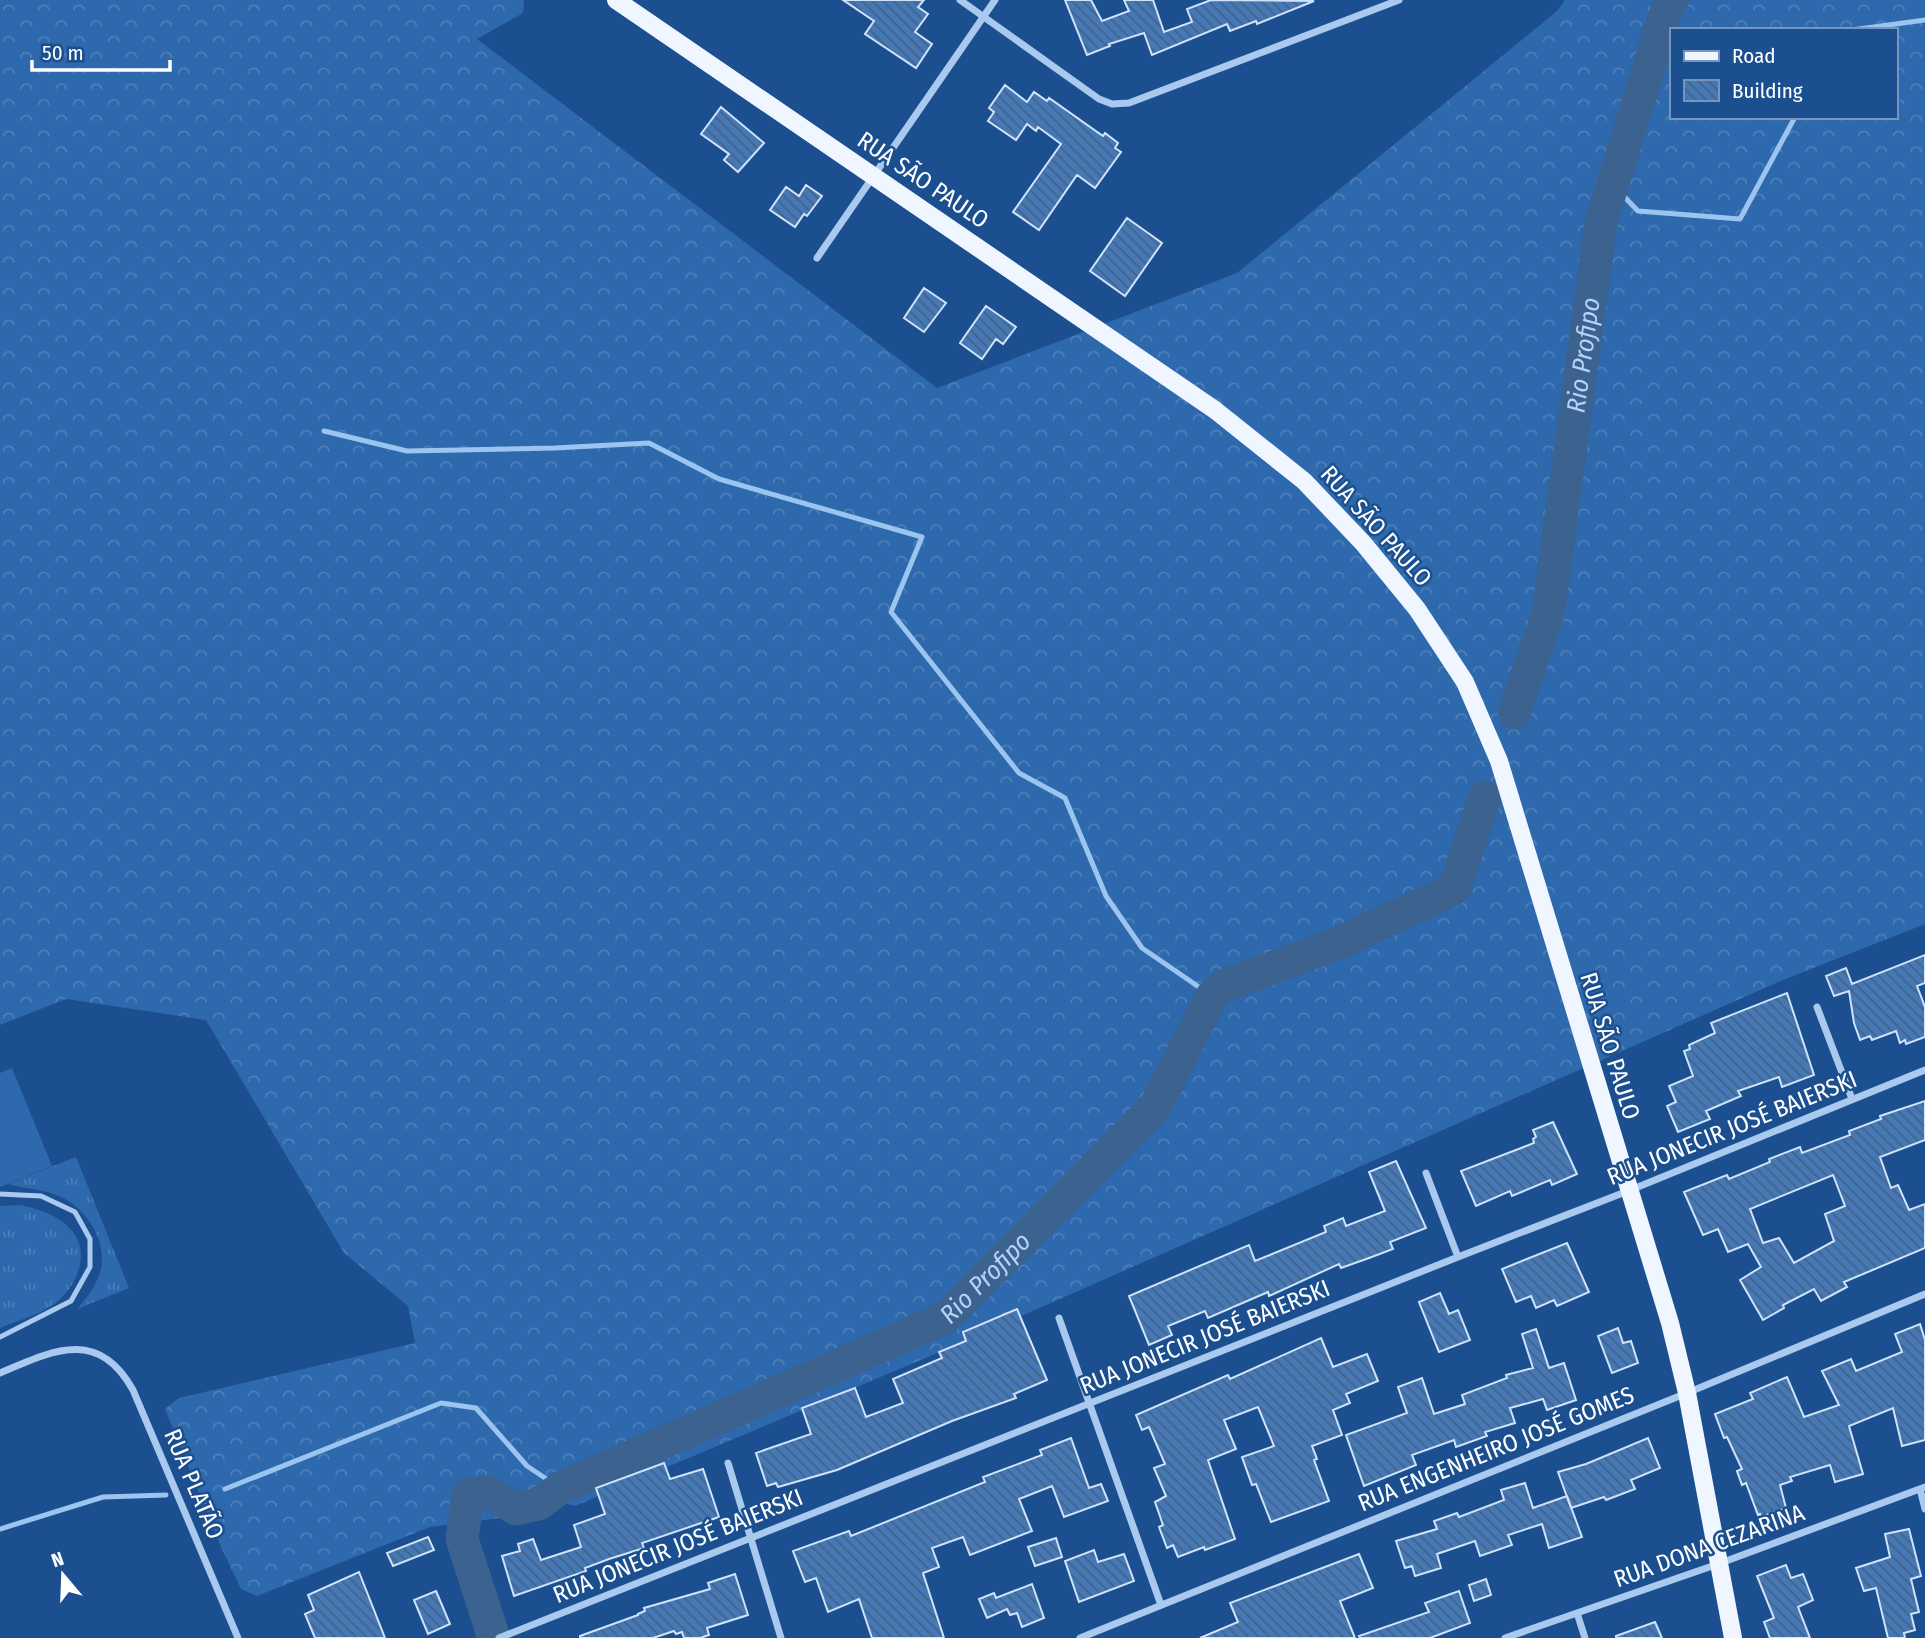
<svg xmlns="http://www.w3.org/2000/svg" width="1925" height="1638" font-family="'Fira Sans Condensed',sans-serif">
  <defs>
    <pattern id="grass-tufts" width="24" height="20" patternUnits="userSpaceOnUse" patternTransform="scale(1.75)"><rect width="24" height="20" fill="#2e69ad"/><path d="M3 7l-1-3M5 7V3M7 7l1-3M15 17l-1-3M17 17v-4M19 17l1-3" fill="none" stroke="#4d80b9"/></pattern>
    <pattern id="forest-crowns" width="20" height="18" patternUnits="userSpaceOnUse" patternTransform="scale(1.75)"><rect width="20" height="18" fill="#2e69ad"/><path d="M2 6a3 3 0 1 1 6 0M12 15a3 3 0 1 1 6 0" fill="none" stroke="#4d80b9"/></pattern>
    <pattern id="building-back-hatch" width="6" height="6" patternUnits="userSpaceOnUse" patternTransform="scale(1.75)"><rect width="6" height="6" fill="#4478b7"/><path d="M-1 5l2 2M0 0l6 6M5-1l2 2" fill="none" stroke="#486282"/></pattern>
  </defs>
  <rect width="100%" height="100%" fill="#1b4f8f"/>
  <!-- grass -->
  <path fill="url(#grass-tufts)" d="M76 1157 129 1288 77 1309C87 1298 95 1287 100 1273 109 1243 87 1209 61 1197 44 1189 26 1189 8 1184Z
    M21 1205C39 1209 61 1216 73 1232 90 1254 77 1284 59 1300 43 1314 19 1320 0 1328V1206Z"/>
  <!-- forest -->
  <path fill="url(#forest-crowns)" fill-rule="evenodd" d="M0 0H524L523 13 477 39 937 388 1237 273 1557 11 1565 0H1925V924L1783 980 942 1351 575 1506 524 1493 500 1518 430 1527 257 1596 241 1589 221 1547 165 1409 179 1398 415 1343 408 1306 344 1253 206 1020 66 999 0 1025ZM1671 30H1895V117H1671Z"/>
  <!-- pitch -->
  <path fill="#2e69ad" d="M12 1068 52 1166 0 1187V1073Z"/>
  <g fill="none" stroke-linecap="round" stroke-linejoin="round">
    <!-- stream -->
    <path stroke="#9cc4f0" stroke-width="5" d="M1852 30 1925 20
      M1613 185 1638 211 1740 219 1795 117
      M324 431 407 451 555 448 649 443 719 479 922 537 891 612 1019 773 1065 798 1106 896 1142 948 1212 996
      M225 1489 441 1403 476 1408 527 1466 560 1488
      M0 1529 103 1497 166 1495"/>
    <!-- river -->
    <g stroke="#3c6290" stroke-width="33">
      <path id="s1" d="M1514 713 1548 614 1601 222 1667 9 1672 0"/>
      <path id="s2" d="M494 1638 462 1539 468 1494 488 1492 516 1509 539 1504 560 1488 945 1318 1155 1107 1212 996 1223 986 1339 943 1454 889 1485 797"/>
    </g>
  </g>
  <!-- building -->
  <path fill="url(#building-back-hatch)" stroke="#cfe3fa" stroke-width="2" fill-rule="evenodd" d="M843 0H924L918 7 928 14 915 32 932 44 916 68 865 34 874 21Z
    M1065 0H1091L1102 21 1129 11 1124 0H1153L1164 32 1192 22 1187 9 1211 0 1314 1 1257 24 1256 21 1230 31 1227 24 1152 55 1144 33 1109 44 1110 46 1087 55Z
    M1005 85 1027 102 1034 92 1047 101 1049 98 1103 136 1105 133 1118 143 1115 148 1121 152 1095 188 1077 175 1039 230 1013 212 1061 144 1038 127 1036 131 1027 124 1016 140 988 121 994 112 989 108Z
    M721 107 764 143 738 172 724 160 729 154 701 134Z
    M806 185 822 196 807 216 804 214 795 227 770 210 786 187 799 196Z
    M1127 218 1162 243 1125 296 1090 271Z
    M924 288 946 303 924 332 904 318Z
    M986 306 1016 327 1003 344 996 339 982 359 960 343Z
    M1925 955V983L1917 986 1925 1007V1037L1906 1044 1905 1040 1900 1043 1896 1031 1872 1040 1870 1036 1860 1040 1854 1023 1849 991 1834 996 1826 976 1846 968 1852 984Z
    M1787 993 1814 1075 1782 1087 1779 1077 1738 1091 1741 1096 1706 1111 1710 1119 1678 1132 1667 1106 1676 1102 1669 1086 1693 1076 1684 1051 1690 1049 1689 1045 1715 1033 1711 1023Z
    M1925 1101V1140L1880 1157 1891 1188 1898 1185 1909 1210 1925 1204V1248L1844 1282 1847 1287 1821 1301 1814 1289 1783 1305 1784 1308 1763 1320 1740 1280 1761 1267 1748 1244 1728 1252 1718 1229 1703 1235 1684 1192 1727 1175 1729 1179 1770 1162 1769 1159 1800 1147 1802 1153 1850 1135 1849 1131 1881 1119 1880 1116ZM1833 1175 1845 1206 1825 1214 1834 1241 1794 1263 1779 1238 1763 1243 1750 1209Z
    M1553 1122 1577 1174 1552 1185 1550 1180 1512 1196 1510 1191 1476 1206 1461 1171 1534 1143 1533 1139 1536 1137 1533 1130Z
    M1396 1161 1426 1228 1390 1242 1393 1249 1369 1258 1341 1268 1339 1264 1269 1296 1268 1292 1208 1318 1205 1311 1168 1326 1172 1335 1149 1345 1129 1296 1249 1245 1255 1261 1326 1232 1324 1226 1343 1218 1346 1226 1385 1211 1369 1172Z
    M1567 1243 1589 1292 1557 1306 1554 1300 1536 1308 1531 1296 1516 1302 1502 1269Z
    M1440 1293 1449 1314 1458 1310 1470 1340 1439 1352 1419 1302Z
    M1017 1309 1047 1380 1014 1394 1016 1398 952 1421 837 1470 778 1487 776 1483 767 1486 756 1453 811 1434 802 1408 855 1388 866 1417 903 1403 893 1379 942 1358 939 1352 966 1341 963 1332Z
    M1920 1324 1925 1340V1440L1902 1446 1893 1408 1849 1426 1863 1474 1835 1482 1830 1465 1790 1477 1792 1481 1780 1485 1786 1508 1761 1517 1760 1514 1758 1515 1746 1483 1742 1485 1737 1471 1742 1469 1727 1437 1724 1438 1715 1414 1753 1399 1750 1393 1787 1377 1804 1417 1839 1405 1822 1371 1851 1359 1856 1371 1902 1352 1895 1334Z
    M1618 1328 1623 1343 1631 1341 1638 1363 1612 1373 1598 1336Z
    M1536 1329 1549 1368 1564 1363 1576 1400 1547 1410 1543 1399 1510 1408 1515 1423 1485 1432 1487 1436 1456 1447 1454 1440 1412 1455 1416 1465 1364 1486 1346 1435 1407 1413 1398 1387 1422 1378 1434 1414 1465 1404 1462 1395 1507 1378 1506 1375 1533 1368 1522 1334Z
    M1321 1338 1333 1367 1367 1354 1378 1381 1346 1394 1350 1403 1333 1410 1342 1435 1312 1446 1317 1459 1314 1460 1329 1501 1271 1522 1256 1484 1252 1485 1242 1457 1274 1446 1258 1407 1224 1420 1236 1449 1208 1460 1235 1539 1205 1550 1204 1547 1178 1557 1173 1545 1167 1548 1159 1527 1163 1525 1155 1502 1166 1496 1154 1468 1165 1464 1149 1427 1142 1430 1136 1415 1228 1375 1230 1379Z
    M1071 1438 1089 1488 1101 1484 1108 1501 1064 1517 1052 1486 1019 1499 1032 1531 970 1555 963 1537 932 1548 939 1567 923 1573 944 1638H872L859 1599 828 1612 816 1578 805 1582 793 1551 849 1531 851 1536 985 1482 983 1477 1042 1455 1040 1450Z
    M1648 1438 1660 1468 1631 1480 1635 1489 1606 1500 1604 1497 1571 1508 1558 1472 1586 1464Z
    M664 1463 670 1479 703 1469 719 1517 642 1543 644 1548 609 1559 585 1568 586 1571 514 1596 502 1556 520 1551 518 1544 533 1539 541 1560 581 1547 574 1525 605 1514 596 1488Z
    M1525 1483 1533 1508 1567 1496 1582 1537 1549 1548 1542 1524 1508 1535 1512 1545 1480 1556 1475 1541 1437 1554 1441 1568 1415 1576 1412 1566 1405 1568 1396 1541 1437 1529 1434 1521 1457 1513 1459 1517 1504 1500 1501 1490Z
    M1909 1529 1921 1576 1911 1579 1919 1612 1911 1614 1915 1630 1904 1633 1905 1638H1888L1876 1588 1864 1591 1856 1568 1890 1557 1885 1534Z
    M428 1537 434 1550 393 1566 387 1553Z
    M1056 1538 1062 1557 1035 1566 1028 1547Z
    M1094 1550 1098 1562 1124 1554 1134 1581 1079 1602 1065 1561Z
    M1359 1554 1373 1588 1340 1601 1355 1638H1200L1238 1622 1230 1603Z
    M1786 1565 1791 1578 1803 1574 1813 1600 1798 1607 1810 1638H1770L1764 1622 1774 1618 1757 1576Z
    M359 1572 385 1638H315L305 1614 314 1610 308 1595Z
    M735 1574 748 1615 707 1628 709 1635 700 1638H684L682 1632 676 1634 674 1631 653 1638H580V1636L638 1615V1614L645 1611 644 1608 710 1589 708 1583Z
    M1486 1579 1491 1595 1474 1601 1469 1585Z
    M1032 1584 1044 1618 1022 1627 1017 1613 1010 1615 1007 1609 987 1618 979 1599 994 1593 996 1598Z
    M436 1591 450 1624 428 1634 414 1600Z
    M1459 1591 1470 1623 1430 1638H1360L1359 1636 1429 1612 1425 1603Z
    M1655 1622 1662 1638H1616V1636Z"/>
  <g fill="none" stroke-linecap="round" stroke-linejoin="round">
    <!-- service -->
    <path stroke="#a9c9ee" stroke-width="5" d="M0 1194 41 1196 75 1212 90 1239V1267L71 1301 0 1337"/>
    <!-- minor -->
    <path stroke="#a9c9ee" stroke-width="7" d="M960 0 1099 99 1112 104 1129 103 1399 0
      M817 258 995 0
      M1817 1007 1852 1099
      M1426 1173 1458 1257
      M1059 1318 1161 1605
      M0 1373C54 1350 98 1328 133 1390L238 1638
      M728 1463 781 1638
      M1920 1489 1925 1509
      M1577 1613 1585 1638
      M499 1638 1458 1257 1628 1191 1925 1070
      M1080 1638 1687 1393 1925 1294
      M1505 1638 1718 1564 1925 1487"/>
    <!-- primary -->
    <path stroke="#f0f6ff" stroke-width="18" d="M616 0 1215 410 1304 481 1363 543 1417 609 1465 682 1499 761 1670 1323 1687 1393 1733 1638"/>
  </g>
  <g text-anchor="middle" stroke-width="5" stroke-linejoin="round" paint-order="stroke">
    <!-- street labels -->
    <g font-size="24" fill="#fff" stroke="#1b4f8f">
      <text transform="translate(923 180) rotate(34)" y="8">RUA SÃO PAULO</text>
      <text transform="translate(1376 526) rotate(48)" y="8">RUA SÃO PAULO</text>
      <text transform="translate(1610 1046) rotate(73)" y="8">RUA SÃO PAULO</text>
      <text transform="translate(1732 1128) rotate(-22)" y="8">RUA JONECIR JOSÉ BAIERSKI</text>
      <text transform="translate(1205 1337) rotate(-22)" y="8">RUA JONECIR JOSÉ BAIERSKI</text>
      <text transform="translate(1496 1449) rotate(-22)" y="8">RUA ENGENHEIRO JOSÉ GOMES</text>
      <text transform="translate(194 1484) rotate(67)" y="8">RUA PLATÃO</text>
      <text transform="translate(678 1546) rotate(-22)" y="8">RUA JONECIR JOSÉ BAIERSKI</text>
      <text transform="translate(1709 1546) rotate(-20)" y="8">RUA DONA CEZARINA</text>
    </g>
    <!-- water labels -->
    <g font-size="26" font-style="italic" fill="#b5d3f5" stroke="#1b4f8f">
      <text dy="9" stroke="none"><textPath href="#s1" startOffset="366">Rio Profipo</textPath></text>
      <text dy="9" stroke="none"><textPath href="#s2" startOffset="730">Rio Profipo</textPath></text>
    </g>
  </g>
  <!-- legend -->
  <rect x="1670" y="28" width="228" height="91" fill="#1b4f8f" stroke="#7695bc" stroke-width="2"/>
  <rect x="1684" y="51" width="35" height="10" fill="#f0f6ff" stroke="#7695bc" stroke-width="2"/>
  <text x="1732" y="63" font-size="21" fill="#ffffff">Road</text>
  <rect x="1684" y="80" width="35" height="21" fill="url(#building-back-hatch)" stroke="#7695bc" stroke-width="2"/>
  <text x="1732" y="98" font-size="21" fill="#ffffff">Building</text>
  <!-- north arrow -->
  <g transform="translate(63 1575) rotate(341)" stroke="#1b4f8f" stroke-width="5" paint-order="stroke">
  <path d="M0-5L12 26L0 18L-12 26Z" fill="#ffffff"/>
  <text y="-10" font-size="19" font-weight="bold" text-anchor="middle" fill="#ffffff">N</text>
  </g>
  <!-- scale -->
  <path d="M32 60v10h138v-10" fill="none" stroke="#ffffff" stroke-width="3.5"/>
  <text x="42" y="60" font-size="21" fill="#ffffff" stroke="#1b4f8f" stroke-width="5" paint-order="stroke">50 m</text>
</svg>
